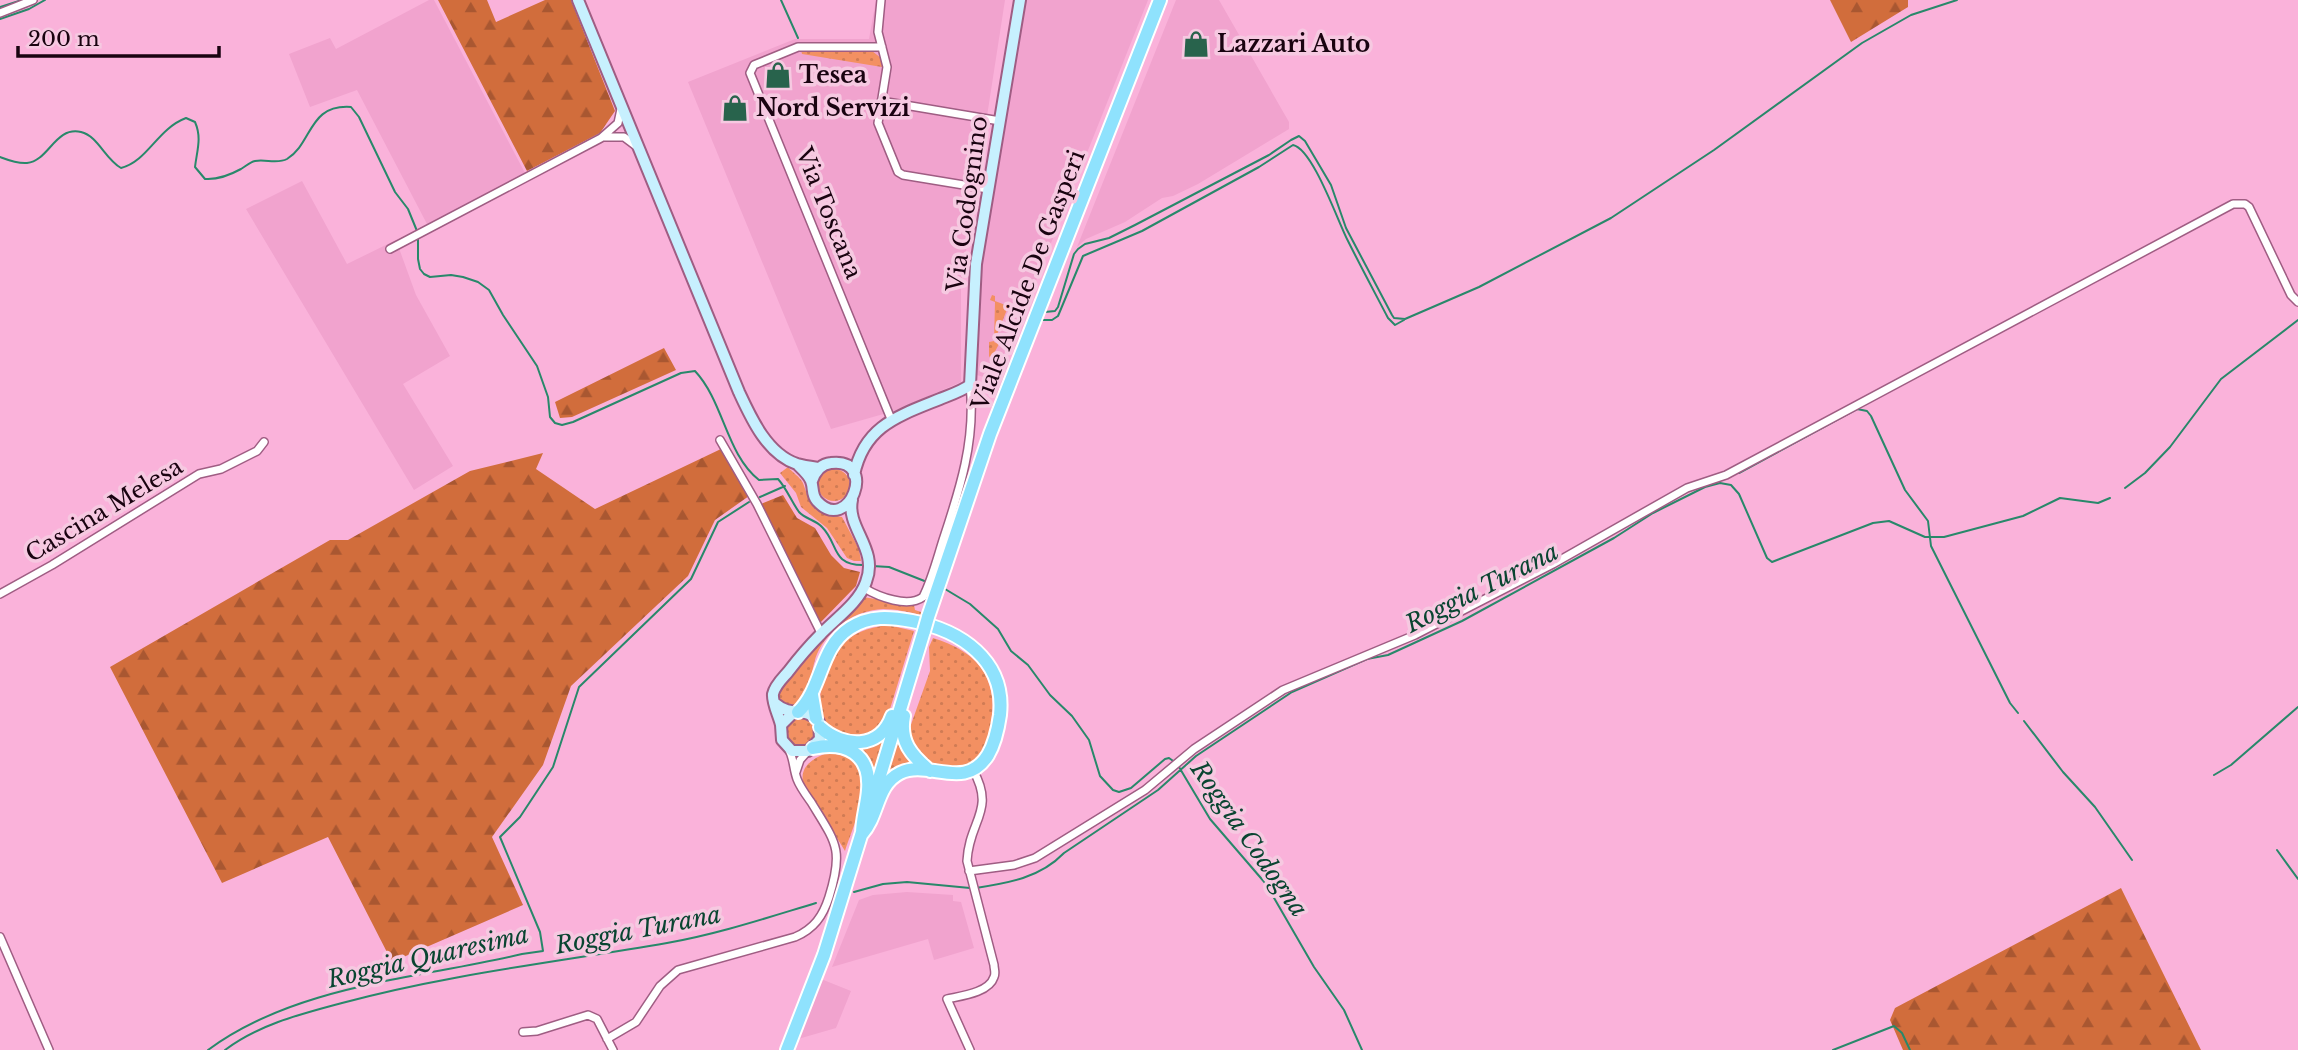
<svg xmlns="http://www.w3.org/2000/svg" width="2298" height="1050" font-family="'Libre Baskerville',serif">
  <defs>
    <pattern id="grass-dots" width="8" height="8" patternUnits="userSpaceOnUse" patternTransform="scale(1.75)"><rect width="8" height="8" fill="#f39062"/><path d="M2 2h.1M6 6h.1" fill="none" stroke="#d07b54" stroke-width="1.8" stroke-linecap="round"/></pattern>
    <pattern id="forest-firs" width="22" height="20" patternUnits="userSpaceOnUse" patternTransform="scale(1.75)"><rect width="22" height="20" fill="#d16d3c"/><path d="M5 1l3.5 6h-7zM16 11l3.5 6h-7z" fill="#a95731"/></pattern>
  </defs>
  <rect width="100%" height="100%" fill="#fab2da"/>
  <!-- built -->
  <path fill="#f1a3ce" d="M429 0H434L525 173 427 224 357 90 310 107 289 54 330 38 336 49Z
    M876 0H1005L961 284V382L894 411 831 429 688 82 795 39H869Z
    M1025 0H1148L996 381 977 375 979 277Z
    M1176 0H1219L1289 122V129L1198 184 1173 196 1162 198 1125 222 1086 239 1077 247Z
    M302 181 347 264 396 240 416 295 450 356 403 384 453 466 414 490 246 209Z
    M907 892 953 895V901L961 902 974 948 934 960 928 939 832 967 859 900 873 895Z
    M821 979 851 991 836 1028 798 1039Z"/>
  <!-- grass -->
  <path fill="url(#grass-dots)" d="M801 50 872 51 881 58 882 67 802 54Z
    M992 295 995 296V301L1008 306 1010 302 1014 306 1013 308 1008 307 994 342 999 344 991 359 989 356V342L994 341 995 302 990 300Z
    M788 467C792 472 800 477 803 483 812 509 813 512 842 517L859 549 861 561H854L847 558 827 528 801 507 796 493 780 473Z
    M818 485a16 16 0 1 1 32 0a16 16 0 1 1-32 0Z
    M863 597 914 605 915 610 921 612V615C909 612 895 609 883 609 855 610 828 629 817 654 810 671 812 699 793 708L780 702 779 691 800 663Z
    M888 625 914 631 886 722 877 731 853 740C846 737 834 734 829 729 809 707 826 656 847 640 859 630 874 627 888 625Z
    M933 638C953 644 975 655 985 674 988 680 991 689 992 695 995 712 988 762 967 768 958 770 945 768 935 769L912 750 908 733 930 671 929 647Z
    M786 732a15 15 0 1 1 30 0a15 15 0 1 1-30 0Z
    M886 734 874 776 856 748 867 747Z
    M898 737 906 757 916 766 884 783Z
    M827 753C889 756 856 816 845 851L803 783C800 766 812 759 827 753Z"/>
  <!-- forest -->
  <path fill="url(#forest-firs)" d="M438 0H487L496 22 545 0H571L615 111 600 133 527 171Z
    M1830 0H1908V7L1851 42Z
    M664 348 676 370 572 417 560 418 555 402Z
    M723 448 749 496 715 520 688 576 571 686 543 765 492 837 523 905 392 962 328 837 222 883 110 667 330 540H348L470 471 543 453 536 469 595 509Z
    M783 495 797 518 815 528 831 555 844 568 860 572 856 586 819 624 761 504Z
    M2121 888 2201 1050H1903L1890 1020 1895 1008Z"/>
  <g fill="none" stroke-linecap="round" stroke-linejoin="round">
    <!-- stream -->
    <path stroke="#28886a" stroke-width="2" d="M781 0 798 38
      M0 7 22 0
      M0 19 29 9 45 0
      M0 157C8 160 18 164 27 163 49 161 55 126 81 132 98 136 105 159 121 168 148 161 157 129 186 118L195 122C202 138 197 150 195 167L205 179C218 180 230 175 241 169 246 166 250 162 255 161 265 159 278 164 287 159 313 143 308 104 351 107L359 117 395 192 408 209 417 231
      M418 236V259L420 269 424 274 430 277 451 275 463 277 478 282 489 290 503 315 537 366 548 397 550 417 555 423 562 425 573 422 681 373 695 371C724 402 726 454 759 480L778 479C787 489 791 501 799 512 805 519 816 520 822 527 839 544 831 565 863 565
      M1045 312 1055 311 1058 307 1074 254 1078 249 1085 244 1109 238 1135 225 1269 155 1291 140 1299 136 1305 141 1331 185 1346 228 1392 315 1394 318 1405 319 1479 287 1611 218 1714 150 1862 43 1911 15 1957 0
      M1042 320H1052L1058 316 1083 256 1142 231 1259 167 1293 145C1313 149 1338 222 1348 241 1361 267 1375 293 1388 318L1395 325 1404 320
      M1739 473 1857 409 1867 411 1871 416 1905 490 1928 521 1931 546 2010 703 2018 713
      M2125 488 2145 473 2170 447 2221 379 2298 320
      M760 497 785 486
      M872 566 889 567 927 582
      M945 589 970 604 998 629 1011 651 1028 665 1050 695 1072 716 1089 740 1100 776 1113 790 1119 792 1131 788 1165 759 1169 758 1176 763
      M2024 721 2063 772 2095 807 2132 860
      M1179 767 1210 819 1266 884 1314 967 1344 1010 1362 1050
      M2214 775 2231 765 2298 707
      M2277 850 2298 879
      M976 888C1008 883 1040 878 1064 853L1158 790 1196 756 1292 692 1367 659 1388 655 1462 621 1614 538 1653 513 1705 487 1720 483 1731 485 1739 494 1767 558 1772 562 1873 523 1889 521 1925 537H1944L2023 516 2060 498 2098 503 2110 498
      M854 892 883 884 907 882 970 888
      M208 1050C296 985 417 979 522 954L543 951 540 932 500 837 520 817 553 767 579 687 691 579 718 522 749 502
      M225 1050C260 1024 301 1014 342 1003 449 974 558 962 667 943 718 934 766 918 816 903
      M1833 1050 1894 1026 1902 1033 1910 1050"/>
    <defs>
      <path id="street" d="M881 0 878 32 887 67 878 123 898 172 903 175 988 189
        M0 13 33 0
        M882 47H798L754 65 750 73 891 419
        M881 101 1000 121
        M605 137H624L636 146
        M390 249 601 138 618 123 621 109
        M720 440 757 504 821 633
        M864 588C879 597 908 608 923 597 932 579 937 559 943 540 960 489 976 439 970 385
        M0 594 52 565 199 474 221 469 257 451 264 442
        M796 772 800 760 808 751
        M969 871 1014 865 1035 858 1145 790 1194 749 1283 690 1415 635 1553 564 1687 488 1726 475 2233 204H2245L2249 207 2291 295 2298 302
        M0 937 49 1050
        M523 1032 537 1031 588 1015 597 1019 613 1050
        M607 1039 636 1022 660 986 678 970 795 937C814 929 823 916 829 897 844 849 836 843 811 802 806 795 800 787 797 779 793 768 794 758 788 748
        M970 1050 947 999C960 996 989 993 994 977 996 973 994 969 994 965L967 861C969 820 996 811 973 770"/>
      <path id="secondary" d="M578 0 739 392C751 418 767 454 797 464 804 466 812 467 819 468
        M797 464C801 468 809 475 811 481 814 488 811 494 817 501 849 536 879 457 831 463 821 464 815 472 812 481
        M854 475C864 426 898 416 940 399 950 395 962 391 970 385L976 264 1020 0
        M776 704C792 718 805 705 819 722L820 739 808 751H792L782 740 781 725 793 713
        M781 725C779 716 772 703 773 694 775 685 783 678 788 672 798 659 809 646 820 635 835 619 859 603 866 582 879 549 846 528 852 500"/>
      <path id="primary" d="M928 617 990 434 1160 0
        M812 695 816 718
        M798 712C823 688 819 648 850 628 870 615 890 617 912 621 960 630 1006 660 1000 715 998 729 995 743 988 755 965 792 928 759 900 773 876 785 879 815 862 834
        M904 716C899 741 911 755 930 771
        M820 727C843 748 880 750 892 716
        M813 748C845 741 871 753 868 790 867 805 862 819 862 834
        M874 795 924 631
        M787 1050 824 955 863 829"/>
    </defs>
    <!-- street casing -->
    <use href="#street" stroke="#9f5d83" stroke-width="10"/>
    <!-- secondary casing -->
    <use href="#secondary" stroke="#9f5d83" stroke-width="14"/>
    <!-- primary casing -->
    <use href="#primary" stroke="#fff" stroke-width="16"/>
    <!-- street -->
    <use href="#street" stroke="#fff" stroke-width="7"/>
    <!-- secondary -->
    <use href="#secondary" stroke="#c7f0fe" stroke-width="10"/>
    <!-- primary -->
    <use href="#primary" stroke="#8fe2fd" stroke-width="12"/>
    <defs>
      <path id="primary-bridge" d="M924 631 928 617"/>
    </defs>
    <!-- primary-bridge casing -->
    <use href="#primary-bridge" stroke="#fff" stroke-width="16" stroke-linecap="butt"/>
    <!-- primary-bridge -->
    <use href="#primary-bridge" stroke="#8fe2fd" stroke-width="12"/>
  </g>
  <!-- icons -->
  <defs>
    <symbol id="shop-bare" viewBox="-9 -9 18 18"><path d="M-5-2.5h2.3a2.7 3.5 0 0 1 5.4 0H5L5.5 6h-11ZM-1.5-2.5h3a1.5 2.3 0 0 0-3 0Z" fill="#28634c" stroke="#f6c9e1" stroke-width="2.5" paint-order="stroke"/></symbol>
  </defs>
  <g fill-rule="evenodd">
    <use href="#shop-bare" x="1177" y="25" width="38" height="38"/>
    <use href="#shop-bare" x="759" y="56" width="38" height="38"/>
    <use href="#shop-bare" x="716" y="89" width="38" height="38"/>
  </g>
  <g text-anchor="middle" stroke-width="7" stroke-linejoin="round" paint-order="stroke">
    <!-- poi labels -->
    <g font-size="23" font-weight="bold" fill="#190310" stroke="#f6c9e1" text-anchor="start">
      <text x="1217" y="52">Lazzari Auto</text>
      <text x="799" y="83">Tesea</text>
      <text x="756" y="116">Nord Servizi</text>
    </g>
    <!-- street labels -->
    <g font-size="23" fill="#190310" stroke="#f6c9e1">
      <text transform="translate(967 204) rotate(-82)" y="8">Via Codognino</text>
      <text transform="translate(829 213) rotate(68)" y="8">Via Toscana</text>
      <text transform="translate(1028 280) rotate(-69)" y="8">Viale Alcide De Gasperi</text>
      <text transform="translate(104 510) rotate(-31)" y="8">Cascina Melesa</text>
    </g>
    <!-- water labels -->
    <g font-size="24" font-style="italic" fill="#094531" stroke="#f6c9e1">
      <text transform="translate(1482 588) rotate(-27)" y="8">Roggia Turana</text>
      <text transform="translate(1249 839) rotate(55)" y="8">Roggia Codogna</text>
      <text transform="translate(638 930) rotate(-11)" y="8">Roggia Turana</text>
      <text transform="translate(428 957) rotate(-13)" y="8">Roggia Quaresima</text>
    </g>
  </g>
  <!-- scale -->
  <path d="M18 46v10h201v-10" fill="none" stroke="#190310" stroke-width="3.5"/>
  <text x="28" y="46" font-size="21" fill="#190310" stroke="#f6c9e1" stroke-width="5" paint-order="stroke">200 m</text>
</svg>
